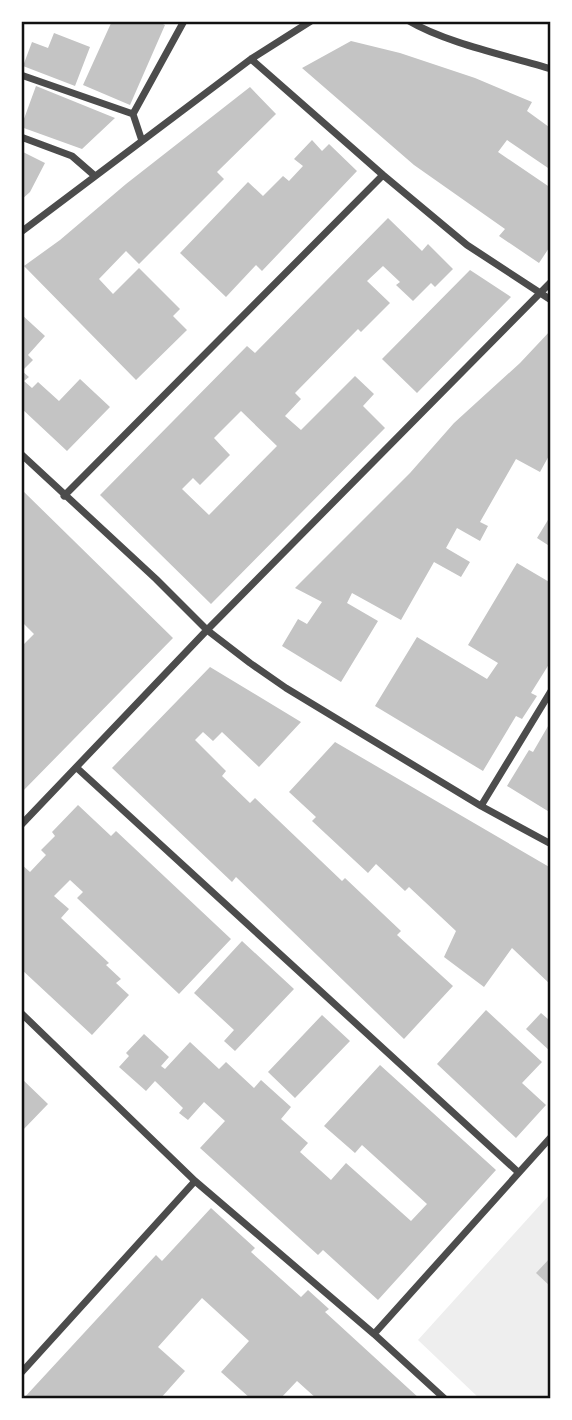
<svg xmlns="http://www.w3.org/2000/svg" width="572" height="1420" font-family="Roboto,sans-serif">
  <rect width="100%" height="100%" fill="#fff"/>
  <!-- green -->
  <path fill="#eee" d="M551 1193V1399H480L418 1340Z"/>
  <!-- building -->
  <path fill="#c4c4c4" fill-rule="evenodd" d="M112 21H157L165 25 130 105 83 85Z
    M54 33 90 47 75 86 23 66 32 42 48 48Z
    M351 41 400 53 475 78 532 102 527 111 549 127 551 125V170L507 140 498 152 551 188V245L539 263 499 236 505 229 414 165 302 68Z
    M36 86 115 118 82 149 21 127Z
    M250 87 276 114 217 172 224 179 139 264 126 251 99 279 113 294 139 268 180 309 173 316 187 330 136 380 24 266 60 240 126 184Z
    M312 140 322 151 329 144 357 171 262 271 256 265 226 297 180 253 248 182 263 196 283 176 289 181 303 166 294 159Z
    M21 151 45 163 30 192 21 200Z
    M388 218 422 251 428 244 453 269 435 287 431 283 413 301 396 285 400 282 383 266 367 281 390 303 361 332 358 329 295 393 301 399 285 416 301 430 355 376 374 394 363 406 385 428 211 604 100 495 247 346 255 353ZM241 411 277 446 209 515 182 489 193 478 200 485 230 455 214 438Z
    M470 270 511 297 417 393 382 359Z
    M21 314 45 336 28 355 33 360 22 371 29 377 24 381 32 388 38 382 59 401 80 379 110 407 67 451 21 408Z
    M551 330V452L540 472 516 459 480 522 488 526 480 541 457 528 446 548 470 562 461 577 434 562 401 620 352 593 347 603 378 621 341 682 282 646 298 619 307 624 322 602 295 588 410 473 454 423 520 363Z
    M21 489 173 638 21 793V647L34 634 21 621Z
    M551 515V547L537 538Z
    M517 563 551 583V661L531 693 537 696 522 719 516 716 483 771 375 706 417 637 487 679 498 663 468 645Z
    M210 667 301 722 259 767 222 732 213 741 203 732 195 740 226 771 222 776 250 803 255 798 342 881 345 878 401 931 397 935 453 986 404 1039 236 877 232 882 112 768Z
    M551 721V813L507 786 529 750 533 752Z
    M335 742 551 868V985L512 948 484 987 444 957 456 931 409 887 405 891 376 864 368 873 312 821 316 817 289 792Z
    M78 805 111 836 116 831 231 939 179 994 77 898 83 892 70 880 54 896 69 909 61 918 109 963 106 965 121 979 116 983 129 995 92 1035 21 969V901L24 898 21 896V864L30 872 46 855 41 850 55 836 52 832Z
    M242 941 294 989 235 1051 224 1041 234 1030 194 993Z
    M486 1010 542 1062 522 1083 546 1105 516 1138 437 1064Z
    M541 1013 548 1019 551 1015V1052L526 1029Z
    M322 1015 350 1041 295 1098 268 1072Z
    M144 1034 169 1057 161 1066 165 1069 190 1042 219 1069 226 1062 254 1088 261 1080 291 1107 281 1119 308 1143 300 1152 331 1180 346 1163 411 1221 427 1204 362 1145 355 1153 324 1126 380 1065 496 1170 378 1300 323 1250 318 1255 200 1148 225 1121 204 1102 188 1120 179 1113 183 1108 155 1081 146 1091 119 1067 129 1056 126 1053Z
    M21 1078 48 1104 21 1132Z
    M211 1208 255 1248 251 1252 301 1297 308 1290 329 1309 325 1312 420 1399H317L297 1381 280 1399H251L221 1372 249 1341 202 1298 158 1347 185 1371 160 1399H23L156 1255 162 1261Z
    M551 1257V1287L536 1273Z"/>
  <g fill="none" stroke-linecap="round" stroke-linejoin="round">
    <!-- minor -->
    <path stroke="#4c4c4c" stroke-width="7" d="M409 21C446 43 509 56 551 69
      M251 59 383 175 467 245 551 300
      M21 75 133 114
      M21 137 72 156 95 176
      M142 141 133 114 184 21
      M21 232 251 59 311 21
      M21 454 156 579 207 630 250 663 286 688 481 806 551 844
      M64 496 383 175
      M77 768 518 1172
      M481 806 551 691
      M21 825 207 630 551 282
      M21 1013 195 1181 374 1334 445 1399
      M374 1334 551 1137
      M21 1373 195 1181"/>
  </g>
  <!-- border -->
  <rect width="572" height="1420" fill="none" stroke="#ffffff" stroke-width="46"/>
  <rect x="23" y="23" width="526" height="1374" fill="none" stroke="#111" stroke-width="2.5"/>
</svg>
